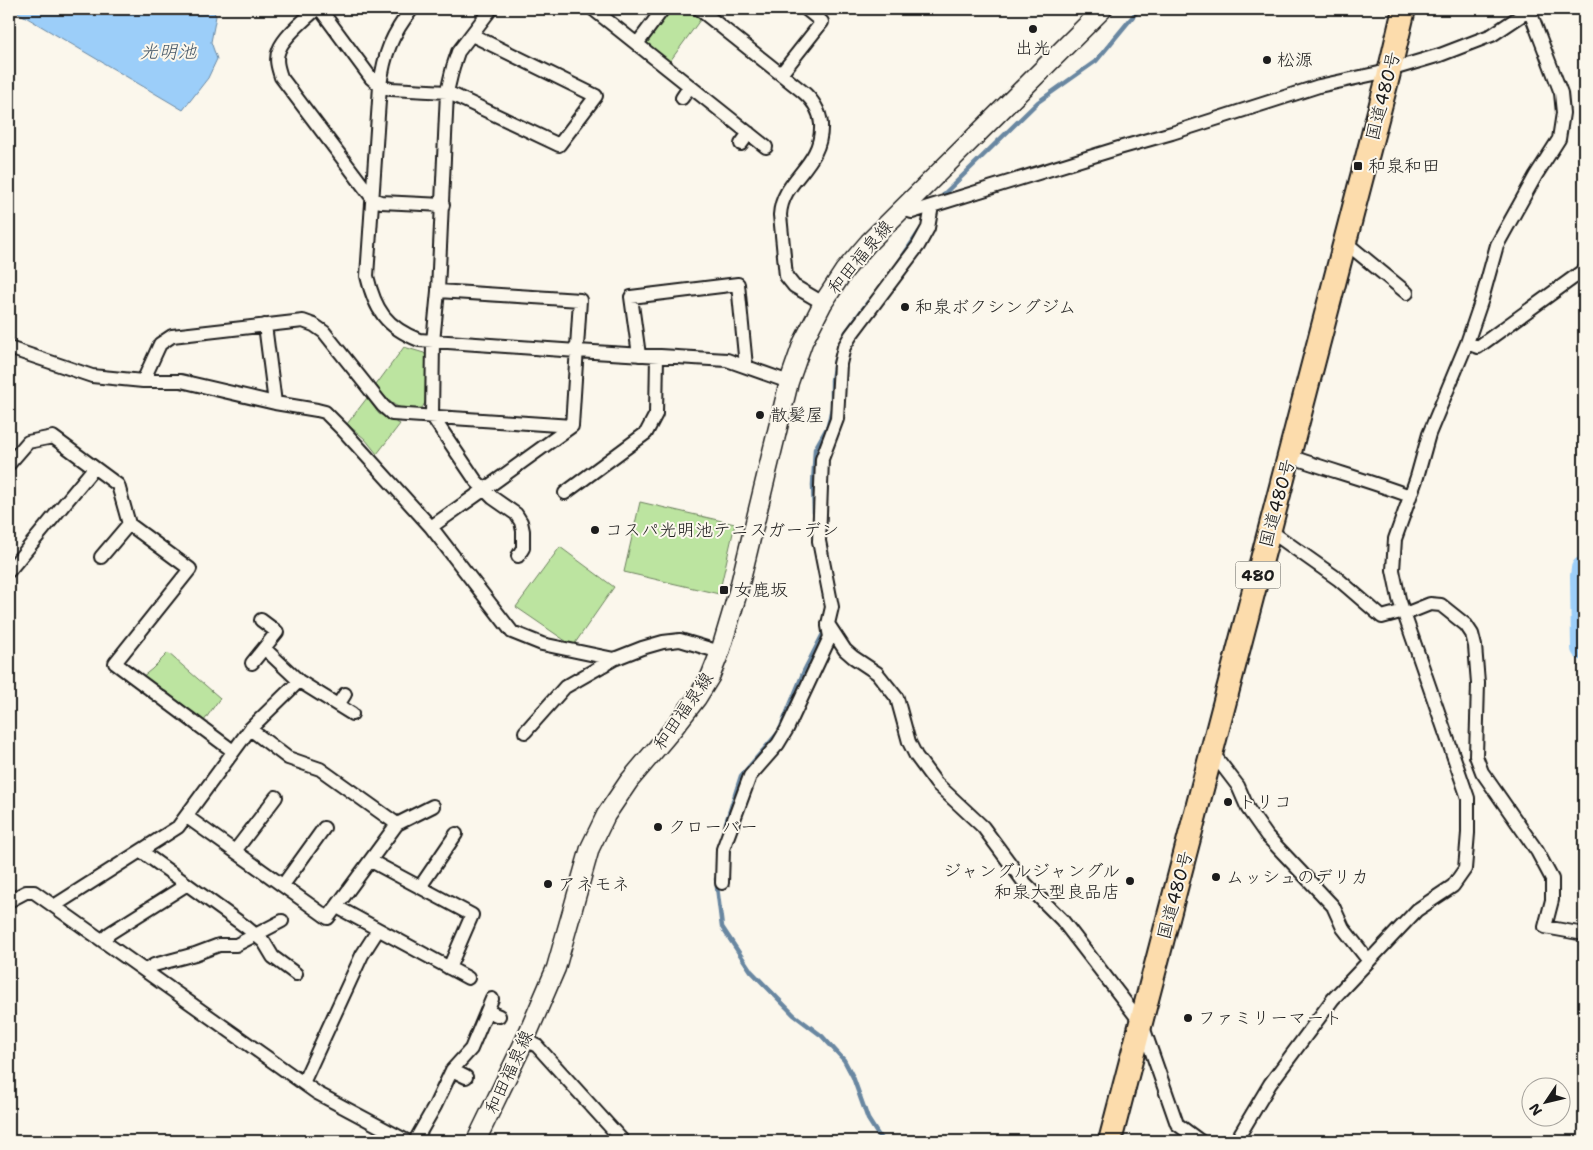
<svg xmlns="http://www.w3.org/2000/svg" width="1593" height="1150" font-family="'Shantell Sans','Klee One',sans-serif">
  <rect width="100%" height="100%" fill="#fbf7ec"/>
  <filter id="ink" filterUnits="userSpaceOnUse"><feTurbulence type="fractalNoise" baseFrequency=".02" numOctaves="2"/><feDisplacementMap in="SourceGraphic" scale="10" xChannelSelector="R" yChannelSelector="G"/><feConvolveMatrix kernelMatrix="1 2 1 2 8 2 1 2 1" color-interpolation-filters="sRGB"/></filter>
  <g filter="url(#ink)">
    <!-- green -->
    <path fill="#bce4a0" stroke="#6c805e" d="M669 9H687L700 20 668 64 646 46V41Z
      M404 347 424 353 429 359 426 401 422 408C397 413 389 402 376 385Z
      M367 398 379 414 400 424 377 454 365 439 347 424Z
      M640 502 735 524 719 594 624 572Z
      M560 547 614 587 573 646 516 607Z
      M168 653 220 698 204 721 142 677 152 669Z"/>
    <!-- water -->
    <path fill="#9ccef9" stroke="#6987a1" d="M12 9H212L216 16 211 42 217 59 208 78 183 110Z"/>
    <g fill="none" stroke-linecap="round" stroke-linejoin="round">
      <!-- stream -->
      <path stroke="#6987a1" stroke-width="4.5" d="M944 194 1038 102 1096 61 1139 9
        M899 262 919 232
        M846 332 868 302
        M814 513 813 485 815 449 828 426 832 408V380L835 360
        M726 823 741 776 779 732 804 671 825 630
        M716 879 722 927 751 971 794 1015 822 1036 844 1060 853 1077 868 1119 882 1141"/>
      <!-- river -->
      <path stroke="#9ccef9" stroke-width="26" d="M1584 569 1583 576 1584 648"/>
      <defs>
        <path id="street" d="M316 9C305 20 284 36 279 50 275 59 278 68 281 77L373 199 381 202 443 205
          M320 9 371 78 380 86 391 89 447 92 559 145 596 96 472 35
          M412 9C392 34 384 54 380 86L367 276C375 310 386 327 419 340L577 351 727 360 789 382
          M491 9 458 52 453 67 447 92 438 291 433 342 432 416 476 481 493 498 516 514 521 522 523 531V548L518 556
          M593 9 766 147
          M699 9 802 91C812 99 820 111 821 124 823 167 782 178 780 215L786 276 794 286 823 303
          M637 44 663 9
          M781 74 822 22 806 9
          M682 98 690 86
          M741 144 749 133
          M932 206 928 228 918 246 851 335 844 347 840 364 837 419 822 459 819 541 832 607 828 624 845 650 853 657 877 673 897 698 909 742 916 756 936 783 983 827 1023 881 1062 920 1142 1024 1177 1124 1200 1141
          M902 209 912 212 1119 148 1172 133 1319 86 1379 73 1440 55 1492 35 1531 9
          M1345 242 1407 293
          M438 291 580 300 572 426
          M265 325 275 403
          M1467 343 1478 347 1584 270
          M9 348 92 376 143 381H181L275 403 317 410 325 412 343 430 431 527 512 632 542 644 614 659 642 648 663 642 680 640 720 652
          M639 355 631 297 738 284 746 366
          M143 381 160 344 172 336 303 321 314 325 324 332 383 406 392 414 572 426 485 489 431 527
          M1289 456C1329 470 1370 481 1410 496
          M9 464 28 442 53 437 118 485 129 524 190 569 115 663 233 751
          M565 493 646 433 656 414 657 356
          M1269 530 1338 579 1382 617 1404 611
          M101 557 129 524
          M9 571 94 468
          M1405 614 1430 604 1441 605 1466 625 1472 634 1475 646 1478 683 1476 756 1482 772 1537 851 1552 879V900L1545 927 1584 934
          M264 648 299 681 352 714
          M252 663 277 632 261 620
          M338 705 345 694
          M525 732 565 687 614 659
          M1212 752 1238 786 1248 809 1267 836 1333 906 1343 928 1369 961
          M187 817 328 918 397 824 320 769 288 758 250 729
          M397 824 433 806
          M141 851 246 927 264 942 273 957 296 974
          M235 851 276 797
          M371 861 472 915 449 968
          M722 883 723 849 750 776 778 744 787 729 830 637 828 626
          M283 885 324 828
          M420 887 456 834
          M9 901 26 892H34L317 1093 407 1141
          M54 906 178 827 250 729 299 681
          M337 907 468 978
          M103 940 110 933 186 885
          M146 970 154 965 195 954 219 945H236L282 921
          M487 1011 499 1016
          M525 1040 537 1046 623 1141
          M452 1070 466 1077
          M303 1083 362 955 378 930
          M415 1141 435 1106 452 1070 471 1049 492 999
          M1236 1141 1270 1084 1333 999 1417 910 1453 886 1465 869 1468 833V798L1399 599 1393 570 1395 539 1417 477 1429 434 1467 343 1482 299 1497 245 1536 175 1559 139 1563 113 1561 93 1529 9"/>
        <path id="secondary" d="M476 1141 525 1040 556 968 590 848 606 815 629 781 673 729 697 698 710 677 720 652 738 592 789 382 803 342 823 303 844 271 869 242 1103 9"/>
        <path id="highway" d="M1110 1141 1388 77 1404 9"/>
      </defs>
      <!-- street casing -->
      <use href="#street" stroke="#1c1c1c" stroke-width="16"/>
      <!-- secondary casing -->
      <use href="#secondary" stroke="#1c1c1c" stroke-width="21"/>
      <!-- highway casing -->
      <use href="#highway" stroke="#1c1c1c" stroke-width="26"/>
      <!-- street -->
      <use href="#street" stroke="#fbf7ec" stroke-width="12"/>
      <!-- secondary -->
      <use href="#secondary" stroke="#fbf7ec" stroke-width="18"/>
      <!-- highway -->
      <use href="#highway" stroke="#fcdcac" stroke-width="22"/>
    </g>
  </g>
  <!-- markers -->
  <g fill="#1c1c1c" stroke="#fbf7ec" stroke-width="2">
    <circle cx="1033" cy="29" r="5"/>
    <circle cx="1267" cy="60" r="5"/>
    <rect x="1353" y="161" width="10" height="10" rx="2.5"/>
    <circle cx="905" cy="307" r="5"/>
    <circle cx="760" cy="415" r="5"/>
    <circle cx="595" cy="530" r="5"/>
    <rect x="719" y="585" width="10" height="10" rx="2.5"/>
    <circle cx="1228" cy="802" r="5"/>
    <circle cx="658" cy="827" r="5"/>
    <circle cx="1216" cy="877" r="5"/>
    <circle cx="1130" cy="881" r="5"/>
    <circle cx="548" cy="884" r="5"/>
    <circle cx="1188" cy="1018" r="5"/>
  </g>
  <g text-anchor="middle" stroke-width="4" stroke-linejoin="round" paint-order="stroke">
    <!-- shield labels -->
    <rect fill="#fbf7ec" stroke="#5f5e5a" stroke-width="1" x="1235.5" y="561.5" width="45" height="27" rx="4"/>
    <g font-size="16" font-weight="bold" fill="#1c1c1c">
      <text x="1258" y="581">480</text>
    </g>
    <!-- poi labels -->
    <g font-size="18" fill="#1c1c1c" stroke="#fbf7ec" text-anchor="start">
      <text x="1033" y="54" text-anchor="middle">出光</text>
      <text x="1277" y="66">松源</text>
      <text x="1368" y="172">和泉和田</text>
      <text x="915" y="313">和泉ボクシングジム</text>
      <text x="770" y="421">散髪屋</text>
      <text x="605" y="536">コスパ光明池テニスガーデン</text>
      <text x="734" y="596">女鹿坂</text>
      <text x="1238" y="808">トリコ</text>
      <text x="668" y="833">クローバー</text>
      <text x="1120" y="877" text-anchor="end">ジャングルジャングル<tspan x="1120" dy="21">和泉大型良品店</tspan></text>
      <text x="1226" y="883">ムッシュのデリカ</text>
      <text x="558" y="890">アネモネ</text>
      <text x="1198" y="1024">ファミリーマート</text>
    </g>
    <!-- street labels -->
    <g font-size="18" fill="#1c1c1c" stroke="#fbf7ec">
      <text transform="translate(1383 96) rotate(-76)" y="6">国道480号</text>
      <text transform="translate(860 257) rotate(-50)" y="6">和田福泉線</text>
      <text transform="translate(1277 503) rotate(-75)" y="6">国道480号</text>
      <text transform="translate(683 711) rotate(-55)" y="6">和田福泉線</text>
      <text transform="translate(1175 895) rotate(-75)" y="6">国道480号</text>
      <text transform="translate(509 1072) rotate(-65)" y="6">和田福泉線</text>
    </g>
    <!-- water labels -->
    <g font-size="19" font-style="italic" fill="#495a69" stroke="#fbf7ec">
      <text x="168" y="58">光明池</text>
    </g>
  </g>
  <!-- margin -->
  <rect width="1593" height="1150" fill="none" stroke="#fbf7ec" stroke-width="30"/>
  <rect x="15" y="15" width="1563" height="1120" fill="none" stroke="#1c1c1c" stroke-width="2" filter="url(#ink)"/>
  <!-- north arrow -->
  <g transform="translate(1546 1102) rotate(235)"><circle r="24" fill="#fbf7ec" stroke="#a29f99"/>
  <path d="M0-4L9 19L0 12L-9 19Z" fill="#1c1c1c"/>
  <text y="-8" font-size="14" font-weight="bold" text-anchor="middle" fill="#1c1c1c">N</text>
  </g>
</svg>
